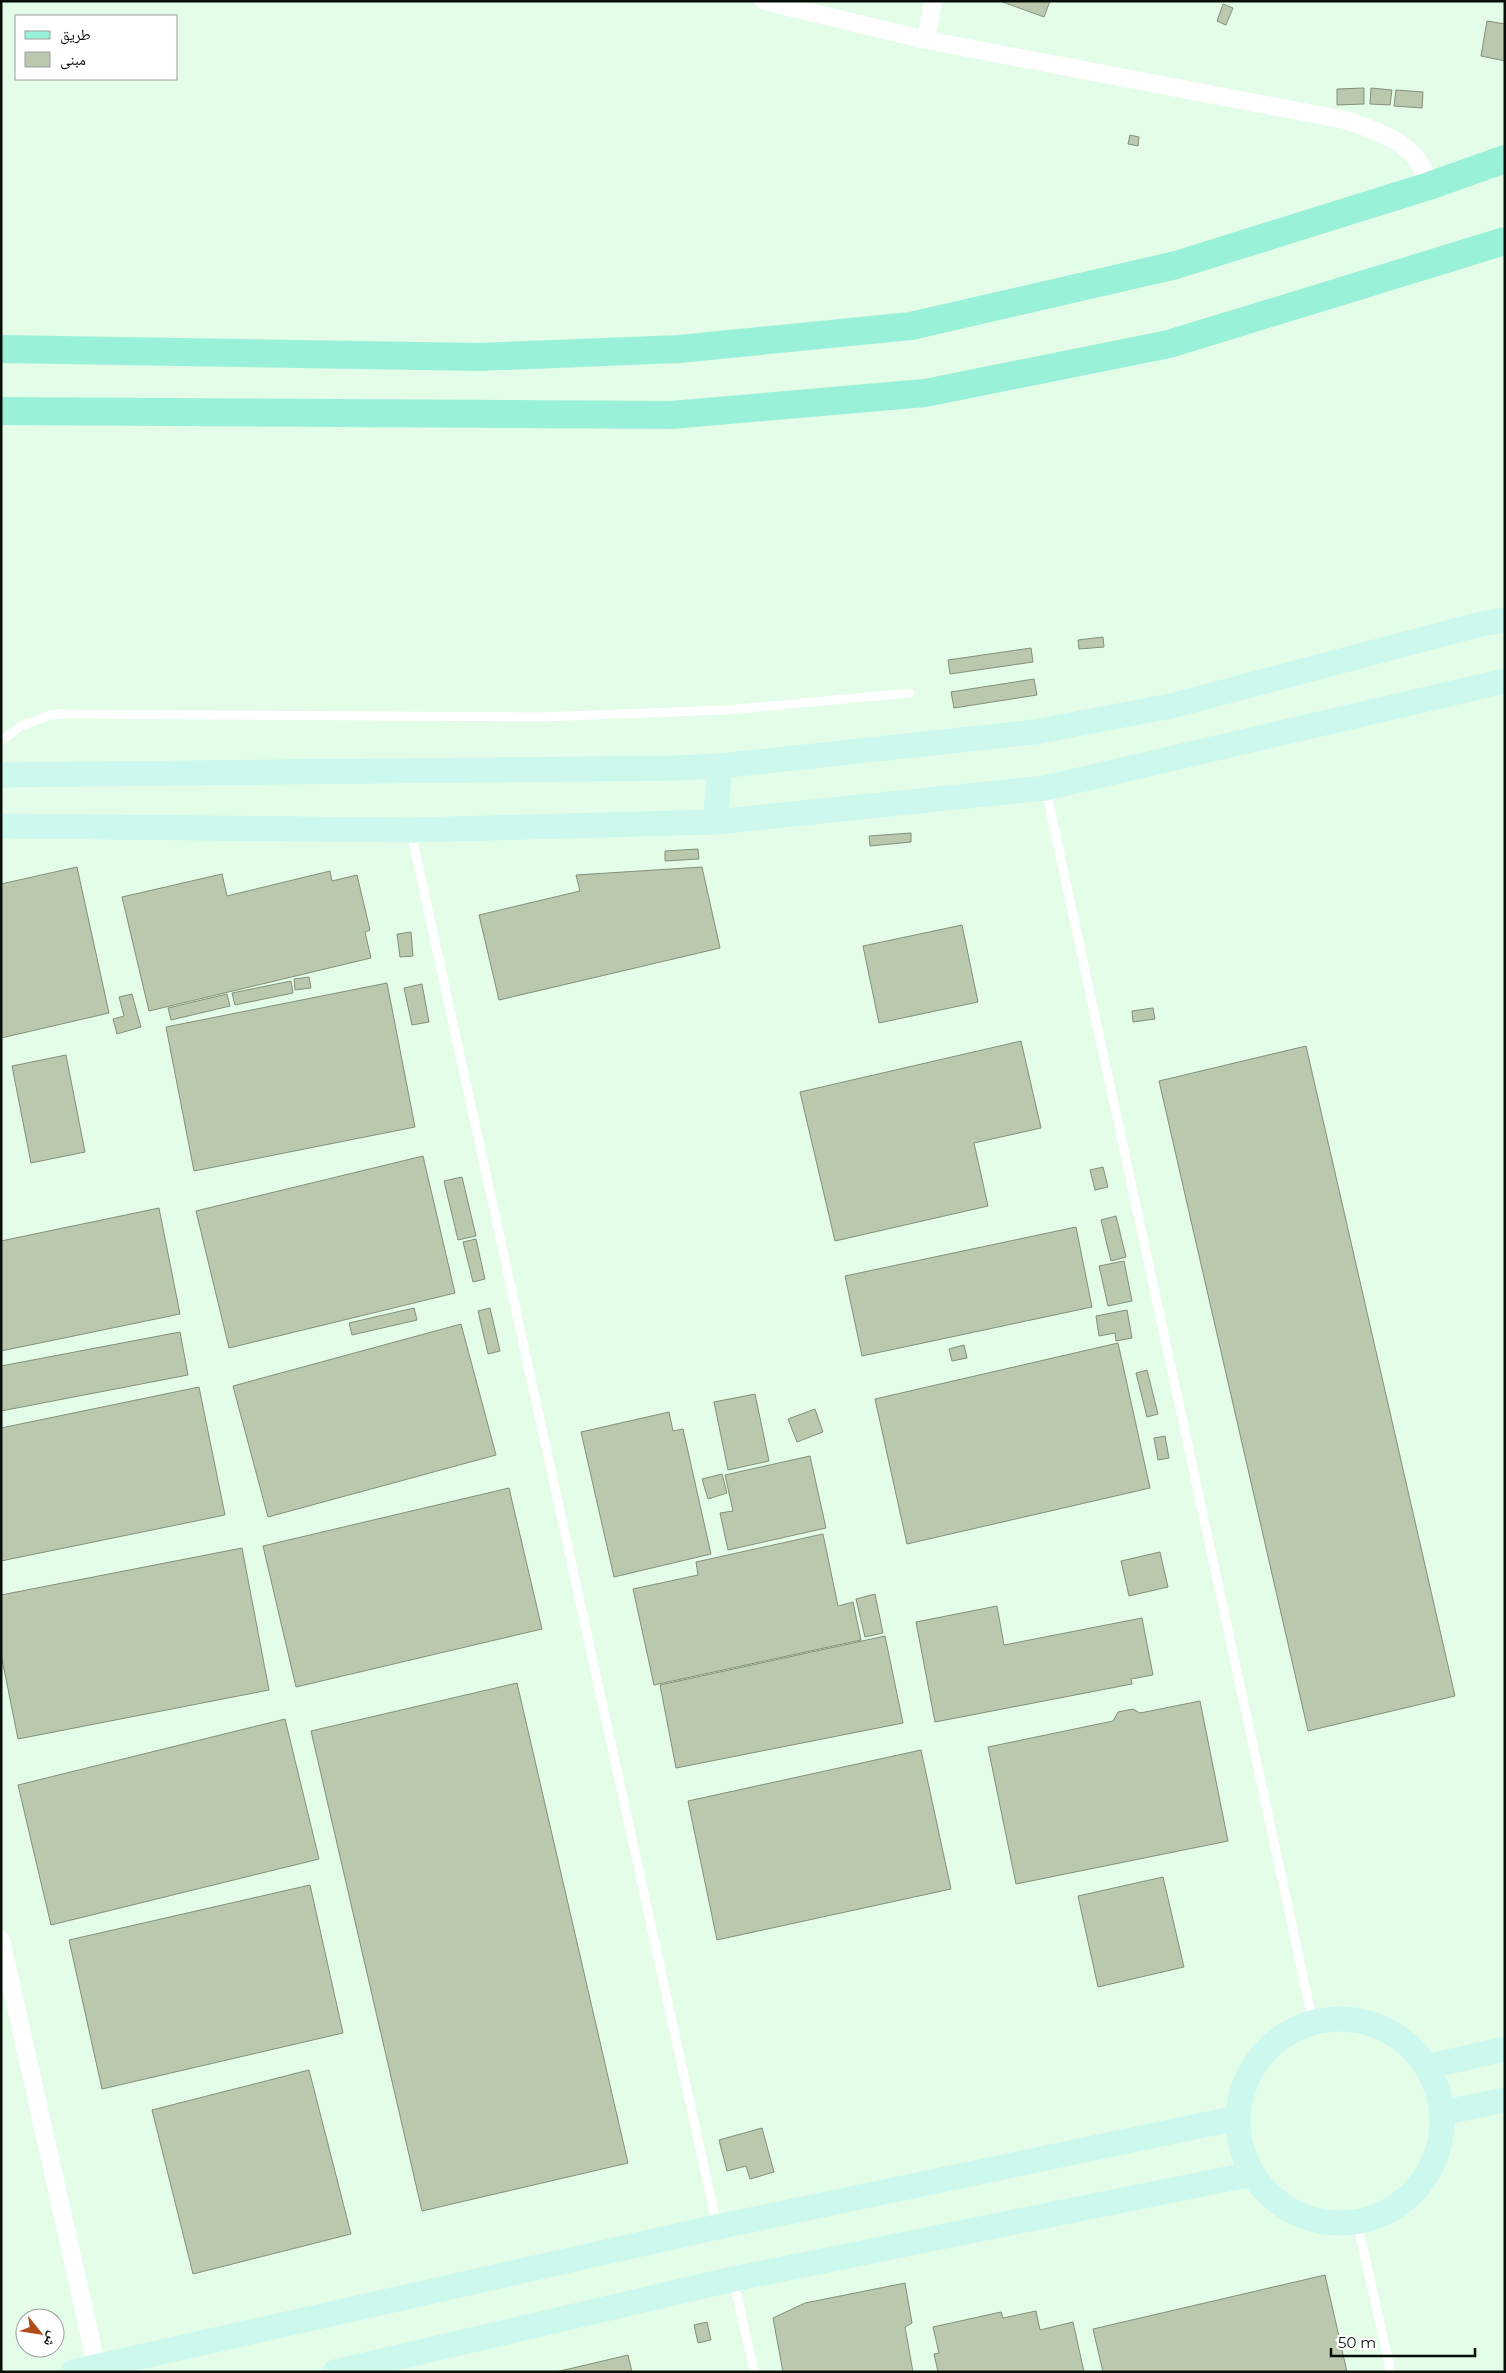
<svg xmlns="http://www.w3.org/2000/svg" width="1506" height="2373" font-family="Montserrat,'Noto Naskh Arabic',sans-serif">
  <rect width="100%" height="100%" fill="#e4fde9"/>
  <!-- building -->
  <path fill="#bac8ae" stroke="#839078" d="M1000 1H1050L1044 17Z
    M1223 4 1233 8 1226 25 1217 21Z
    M1487 21 1505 24V61L1481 56Z
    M1364 88V104L1337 105V89Z
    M1371 88 1392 90 1390 105 1370 104Z
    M1396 90 1423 92 1422 108 1394 106Z
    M1130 135 1139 137 1138 146 1128 144Z
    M1103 637 1104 647 1079 649 1078 640Z
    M1031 648 1033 662 950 674 948 660Z
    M1034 679 1037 695 954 708 951 692Z
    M911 833V842L870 846 869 836Z
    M698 849 699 859 665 861V851Z
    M77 867 109 1013 1 1038V884Z
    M702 867 720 948 499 1000 479 915 580 891 576 875Z
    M330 871 332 881 357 875 370 930 365 932 371 958 149 1011 122 897 222 874 227 896Z
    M962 925 978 1002 879 1023 863 946Z
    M411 932 413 956 400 957 397 934Z
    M309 977 311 988 295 990 294 979Z
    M291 981 293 993 235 1005 232 993Z
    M387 983 415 1127 194 1171 166 1027Z
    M422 984 429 1022 412 1025 404 988Z
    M132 994 141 1027 117 1034 113 1019 124 1016 119 997Z
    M227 994 230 1006 171 1020 168 1008Z
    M1153 1008 1155 1019 1133 1022 1132 1011Z
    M1021 1041 1041 1128 974 1143 988 1206 835 1241 800 1092Z
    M1306 1046 1455 1696 1308 1731 1159 1081Z
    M66 1055 85 1152 31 1163 12 1066Z
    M423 1156 455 1293 229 1348 196 1211Z
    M1103 1167 1108 1187 1095 1190 1090 1170Z
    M462 1177 476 1236 458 1240 444 1181Z
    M159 1208 180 1314 1 1351V1241Z
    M1116 1216 1126 1257 1111 1261 1101 1220Z
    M1076 1227 1092 1307 862 1356 845 1276Z
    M476 1239 485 1279 473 1282 463 1242Z
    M1124 1261 1132 1301 1108 1306 1099 1266Z
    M414 1308 417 1320 352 1335 349 1323Z
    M490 1308 500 1351 488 1354 478 1311Z
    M1127 1310 1132 1338 1116 1341 1115 1333 1099 1336 1096 1316Z
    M461 1324 496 1455 268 1517 233 1386Z
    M180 1332 188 1375 1 1411V1366Z
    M1118 1343 1150 1488 907 1544 875 1399Z
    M964 1345 967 1358 952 1361 949 1349Z
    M1147 1370 1158 1414 1147 1417 1136 1373Z
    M199 1387 225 1515 1 1561V1428Z
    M755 1394 769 1461 728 1470 714 1402Z
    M815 1409 823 1432 797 1442 788 1419Z
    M669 1412 673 1431 683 1429 711 1554 614 1577 581 1432Z
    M1165 1436 1169 1458 1158 1460 1154 1438Z
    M810 1456 826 1528 728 1550 720 1513 733 1511 725 1475Z
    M722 1474 727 1493 708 1499 702 1479Z
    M509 1488 542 1629 296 1687 263 1546Z
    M823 1534 838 1606 853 1602 861 1640 654 1685 633 1589 698 1575 696 1562Z
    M242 1548 269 1690 18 1739 1 1654V1595Z
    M1160 1552 1168 1587 1129 1596 1121 1561Z
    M875 1594 883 1633 865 1637 856 1599Z
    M997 1606 1004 1645 1142 1618 1153 1675 1131 1679 1132 1684 935 1722 916 1622Z
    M885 1636 903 1723 676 1768 660 1685Z
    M517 1683 628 2163 422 2211 311 1731Z
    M1200 1701 1228 1841 1016 1884 988 1747 1113 1721 1118 1712 1133 1709 1140 1713Z
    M285 1719 319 1859 51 1925 18 1785Z
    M921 1750 951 1889 717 1940 688 1801Z
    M1163 1877 1184 1967 1098 1987 1078 1896Z
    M310 1885 343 2033 102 2089 69 1940Z
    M309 2070 351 2234 193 2274 152 2110Z
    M762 2128 774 2172 750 2179 746 2166 727 2171 719 2140Z
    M1325 2275 1347 2372H1103L1093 2329Z
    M905 2283 912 2323 905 2327 913 2372H783L773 2318 805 2303Z
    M1036 2311 1040 2330 1073 2322 1084 2372H938L934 2354 939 2353 933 2327 1001 2312 1003 2318Z
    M707 2322 711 2340 698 2343 694 2325Z
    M628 2355 632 2372H556Z"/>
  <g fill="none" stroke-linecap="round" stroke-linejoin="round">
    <!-- lane -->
    <path stroke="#fff" stroke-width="9" d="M1 741 21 726 53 714 541 717 726 710 910 693
      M1046 790 1313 2022
      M411 832 717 2226
      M1357 2222 1391 2372
      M734 2282 754 2372"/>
    <!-- street -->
    <path stroke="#fff" stroke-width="18" d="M764 1 926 40 1345 120C1371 129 1405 139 1420 164 1424 170 1426 179 1429 186
      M926 40 933 1
      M1 1940 98 2372"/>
    <!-- secondary -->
    <path stroke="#ccf8ed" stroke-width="25" d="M1 775 675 768 720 766 1034 732 1171 706 1477 625 1505 620
      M715 822 720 766
      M1 826 411 830 715 822 1045 788 1505 681
      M1238 2121a102 102 0 1 1 204 0a102 102 0 1 1-204 0Z
      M1426 2067 1505 2049
      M1441 2113 1505 2100
      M73 2372 717 2227 1237 2118
      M335 2372 733 2279 1252 2174"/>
    <!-- primary -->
    <path stroke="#9af1da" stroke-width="28" d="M1 349 480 357 679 349 911 326 1176 265 1429 186 1505 159
      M1 411 671 415 925 393 1169 344 1505 241"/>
  </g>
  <!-- border -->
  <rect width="1506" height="2373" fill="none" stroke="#070f08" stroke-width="5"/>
  <!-- legend -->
  <rect x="15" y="15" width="162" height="65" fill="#ffffff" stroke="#9c9f9c"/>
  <rect x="25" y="31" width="25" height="8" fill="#9af1da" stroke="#9c9f9c"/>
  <text x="60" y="40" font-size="15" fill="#070f08">طريق</text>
  <rect x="25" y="52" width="25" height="15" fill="#bac8ae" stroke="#9c9f9c"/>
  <text x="60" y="65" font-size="15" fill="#070f08">مبنى</text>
  <!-- north arrow -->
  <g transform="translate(40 2333) rotate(120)"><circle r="24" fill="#ffffff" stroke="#9c9f9c"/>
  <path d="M0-4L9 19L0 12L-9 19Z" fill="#b24d1b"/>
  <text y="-8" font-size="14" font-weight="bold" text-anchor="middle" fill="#070f08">ش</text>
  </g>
  <!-- scale -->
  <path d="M1331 2348v8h144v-8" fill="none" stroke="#070f08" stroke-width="2.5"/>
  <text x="1338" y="2348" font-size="15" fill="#070f08" stroke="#ffffff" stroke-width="4" paint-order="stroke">50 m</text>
</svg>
